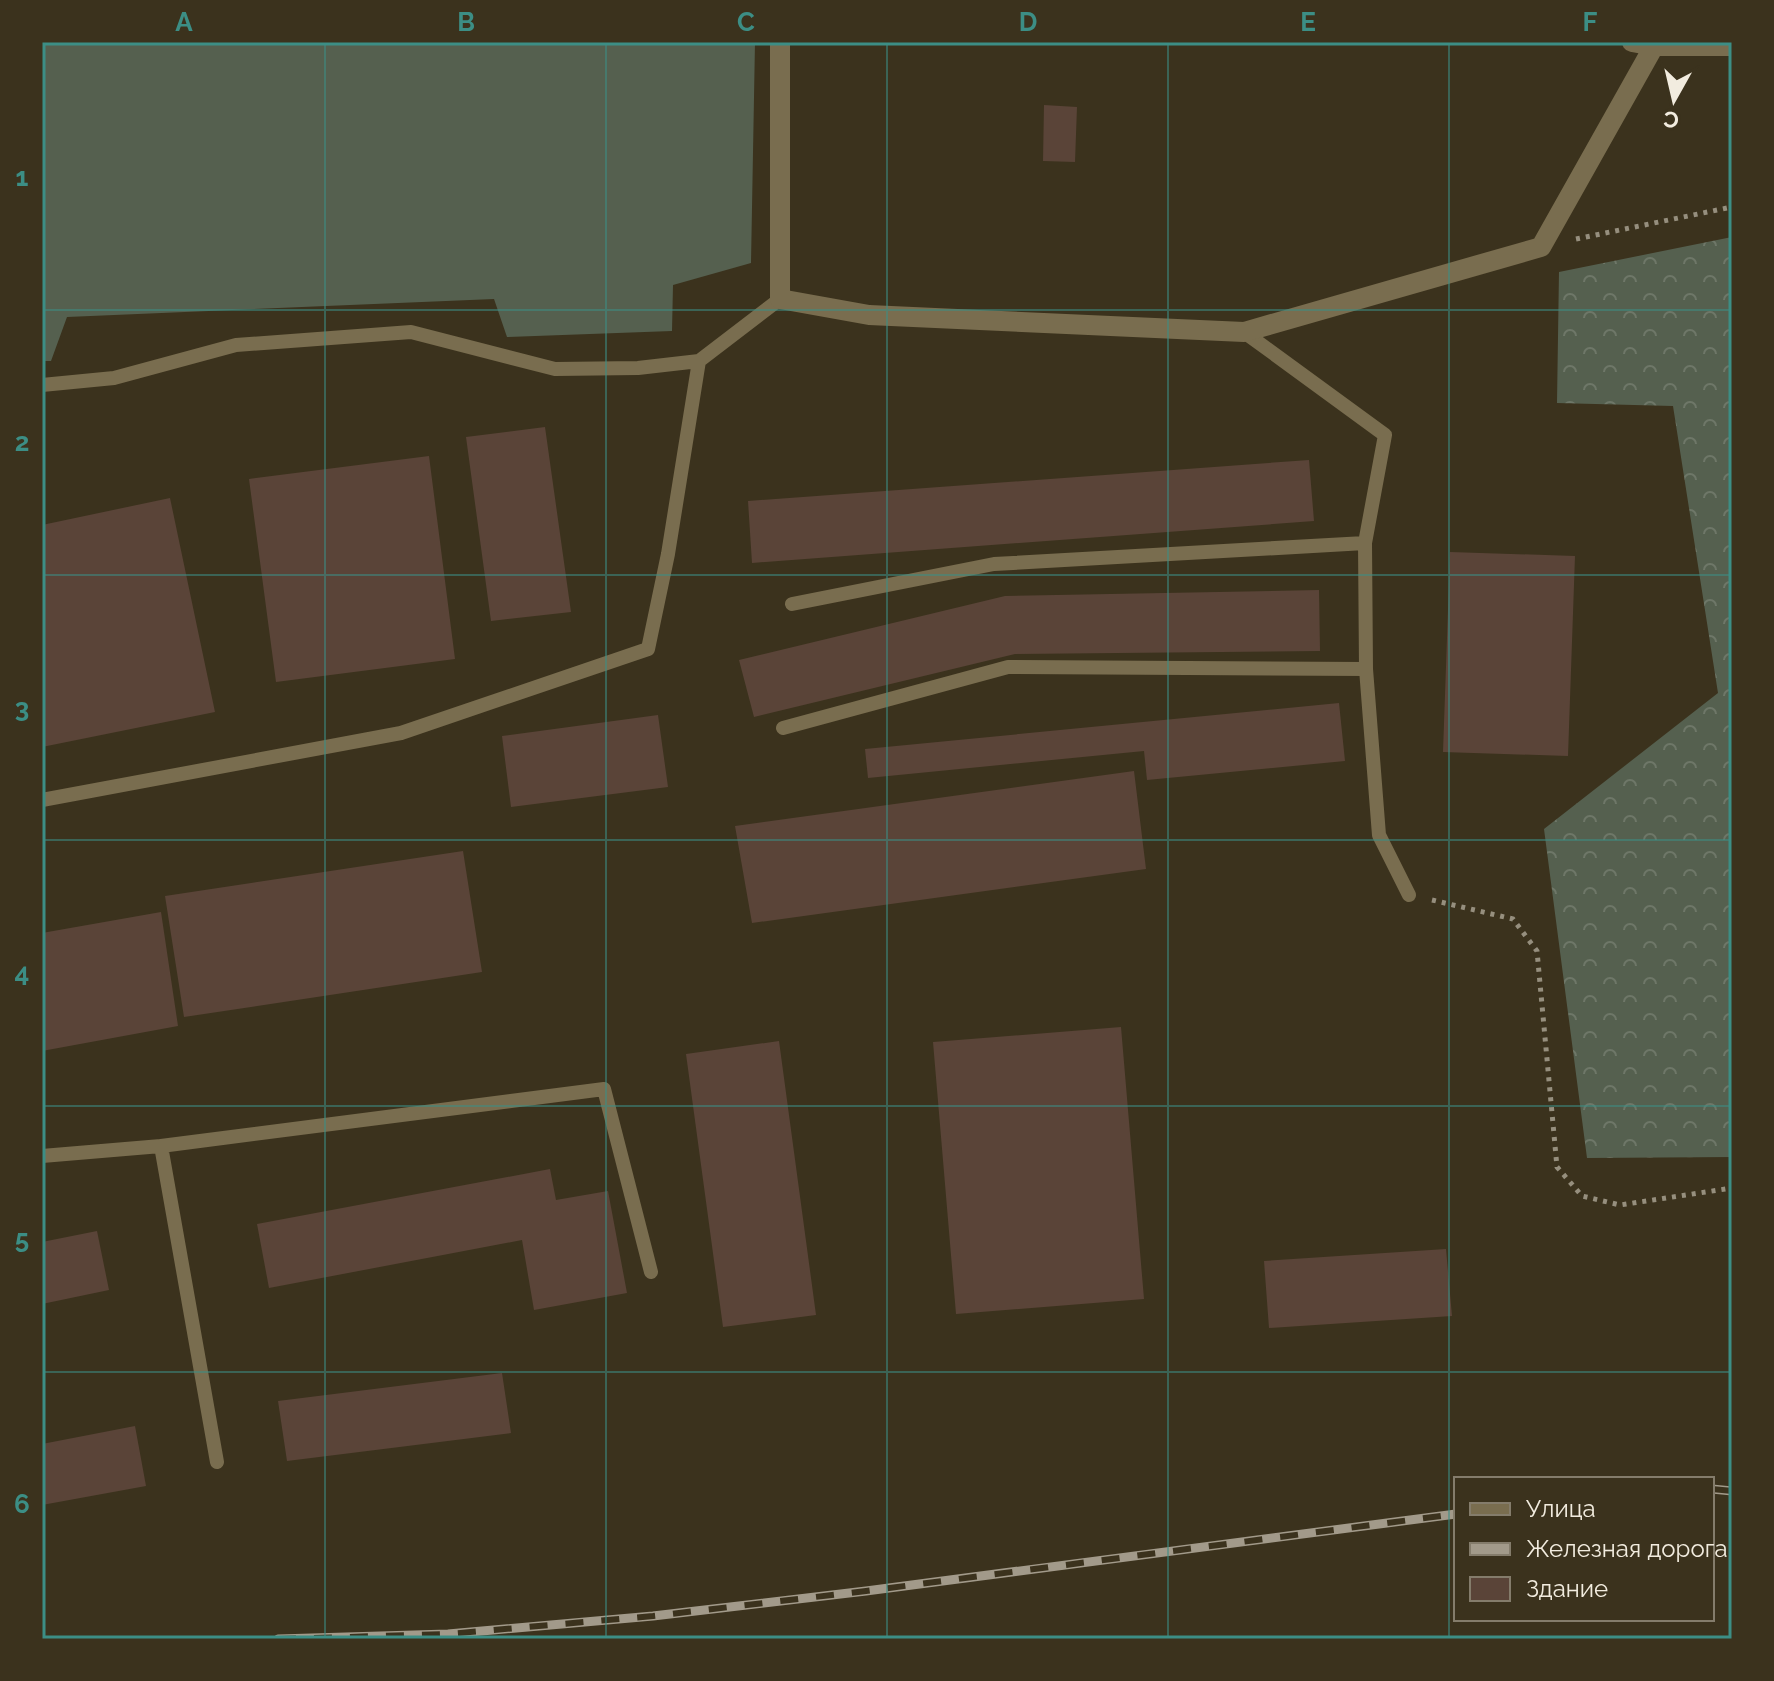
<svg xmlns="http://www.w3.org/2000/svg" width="1774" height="1681" font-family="Raleway,sans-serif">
  <defs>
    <pattern id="forest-crowns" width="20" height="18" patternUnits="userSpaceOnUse" patternTransform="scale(2)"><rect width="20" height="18" fill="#55604f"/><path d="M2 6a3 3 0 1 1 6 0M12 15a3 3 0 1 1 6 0" fill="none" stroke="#6e7768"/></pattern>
  </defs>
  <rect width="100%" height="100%" fill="#3b321d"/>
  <!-- forest -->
  <path fill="url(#forest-crowns)" d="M1732 237V1157L1587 1158 1544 829 1718 693 1673 406 1557 403 1559 272Z"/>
  <!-- garden -->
  <path fill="#55604f" d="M42 42H755L751 263 673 285 672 331 507 337 494 299 67 317 51 361H42Z"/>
  <!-- building -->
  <path fill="#5a4438" d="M1044 105 1077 107 1075 162 1043 161Z
    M545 427 571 612 491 621 466 437Z
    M429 456 455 659 276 682 249 479Z
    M1309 460 1314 521 752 563 748 501Z
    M170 498 215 712 42 747V525Z
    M1450 552 1575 556 1568 756 1443 752Z
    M1319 590 1320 651 1015 654 754 717 739 660 1005 596Z
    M1339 703 1345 761 1147 780 1144 751 868 778 865 749Z
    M658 715 668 787 511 807 502 736Z
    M1134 771 1146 869 752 923 735 826Z
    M463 851 482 972 184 1017 165 896Z
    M161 912 178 1026 42 1051V933Z
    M1121 1027 1144 1299 956 1314 933 1042Z
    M779 1041 816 1315 723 1327 686 1054Z
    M550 1169 556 1200 608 1191 627 1293 534 1310 522 1240 269 1288 257 1224Z
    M97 1231 109 1290 42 1304V1242Z
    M1446 1249 1452 1316 1269 1328 1264 1261Z
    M502 1373 511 1433 287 1461 278 1401Z
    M135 1426 146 1486 42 1505V1444Z"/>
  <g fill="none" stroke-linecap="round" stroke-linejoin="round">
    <!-- path -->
    <path stroke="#968f7e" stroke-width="5" stroke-dasharray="4 6" stroke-linecap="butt" d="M1576 239 1732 207
      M1432 900 1513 919 1537 951 1557 1167 1582 1196 1620 1205 1732 1188"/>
    <!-- service -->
    <path stroke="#796d4f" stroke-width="14" d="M1244 332 1385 435 1365 543 1366 669 1379 835 1409 895
      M42 385 114 378 236 345 411 332 555 369 638 368 699 361 780 299
      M792 604 994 564 1365 543
      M783 728 1008 667 1366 669
      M42 800 401 733 648 649 668 554 699 361
      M161 1146 217 1462
      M42 1156 161 1146 604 1089 651 1272"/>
    <!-- minor -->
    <path stroke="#796d4f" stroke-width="20" d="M780 42V299L869 315 1244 332 1541 247 1654 46
      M1632 42 1654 46H1732"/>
    <defs>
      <path id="rail" d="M1712 1489 1732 1491
        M278 1639 448 1634 653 1616 866 1591 1456 1514"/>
    </defs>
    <!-- rail casing -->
    <use href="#rail" stroke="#a29a8a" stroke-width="9"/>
    <!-- rail -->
    <use href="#rail" stroke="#3b321d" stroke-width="6" stroke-dasharray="18" stroke-linecap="butt"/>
  </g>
  <!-- grid -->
  <path fill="none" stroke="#3c8e85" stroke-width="2" stroke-opacity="0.55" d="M325 42V1639M606 42V1639M887 42V1639M1168 42V1639M1449 42V1639M42 310H1732M42 575H1732M42 840H1732M42 1106H1732M42 1372H1732"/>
  <!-- border -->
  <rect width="1774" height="1681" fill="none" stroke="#3b321d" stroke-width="88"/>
  <!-- legend -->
  <rect x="1454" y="1477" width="260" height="144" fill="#3b321d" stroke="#847c6b" stroke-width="2"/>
  <rect x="1470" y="1503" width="40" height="12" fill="#796d4f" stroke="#847c6b" stroke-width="2"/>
  <text x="1526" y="1517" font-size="24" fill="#f2ecdf">Улица</text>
  <rect x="1470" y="1543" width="40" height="12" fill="#a29a8a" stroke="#847c6b" stroke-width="2"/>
  <text x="1526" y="1557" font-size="24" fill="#f2ecdf">Железная дорога</text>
  <rect x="1470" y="1577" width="40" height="24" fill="#5a4438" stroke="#847c6b" stroke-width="2"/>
  <text x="1526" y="1597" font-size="24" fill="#f2ecdf">Здание</text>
  <!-- north arrow -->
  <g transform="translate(1674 100) rotate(188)" stroke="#3b321d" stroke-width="6" paint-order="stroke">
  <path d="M0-6L14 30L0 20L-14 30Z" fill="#f2ecdf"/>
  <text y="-12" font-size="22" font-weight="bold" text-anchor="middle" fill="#f2ecdf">С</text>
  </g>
  <rect x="44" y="44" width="1686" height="1593" fill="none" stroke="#3c8e85" stroke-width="3"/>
  <g font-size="26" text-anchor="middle" font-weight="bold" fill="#3c8e85">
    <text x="184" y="31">A</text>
    <text x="466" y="31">B</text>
    <text x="746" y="31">C</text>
    <text x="1028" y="31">D</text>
    <text x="1308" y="31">E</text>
    <text x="1590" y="31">F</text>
    <text x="22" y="186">1</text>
    <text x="22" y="451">2</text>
    <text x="22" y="717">3</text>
    <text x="22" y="982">4</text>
    <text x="22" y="1248">5</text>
    <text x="22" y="1513">6</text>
  </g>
</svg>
